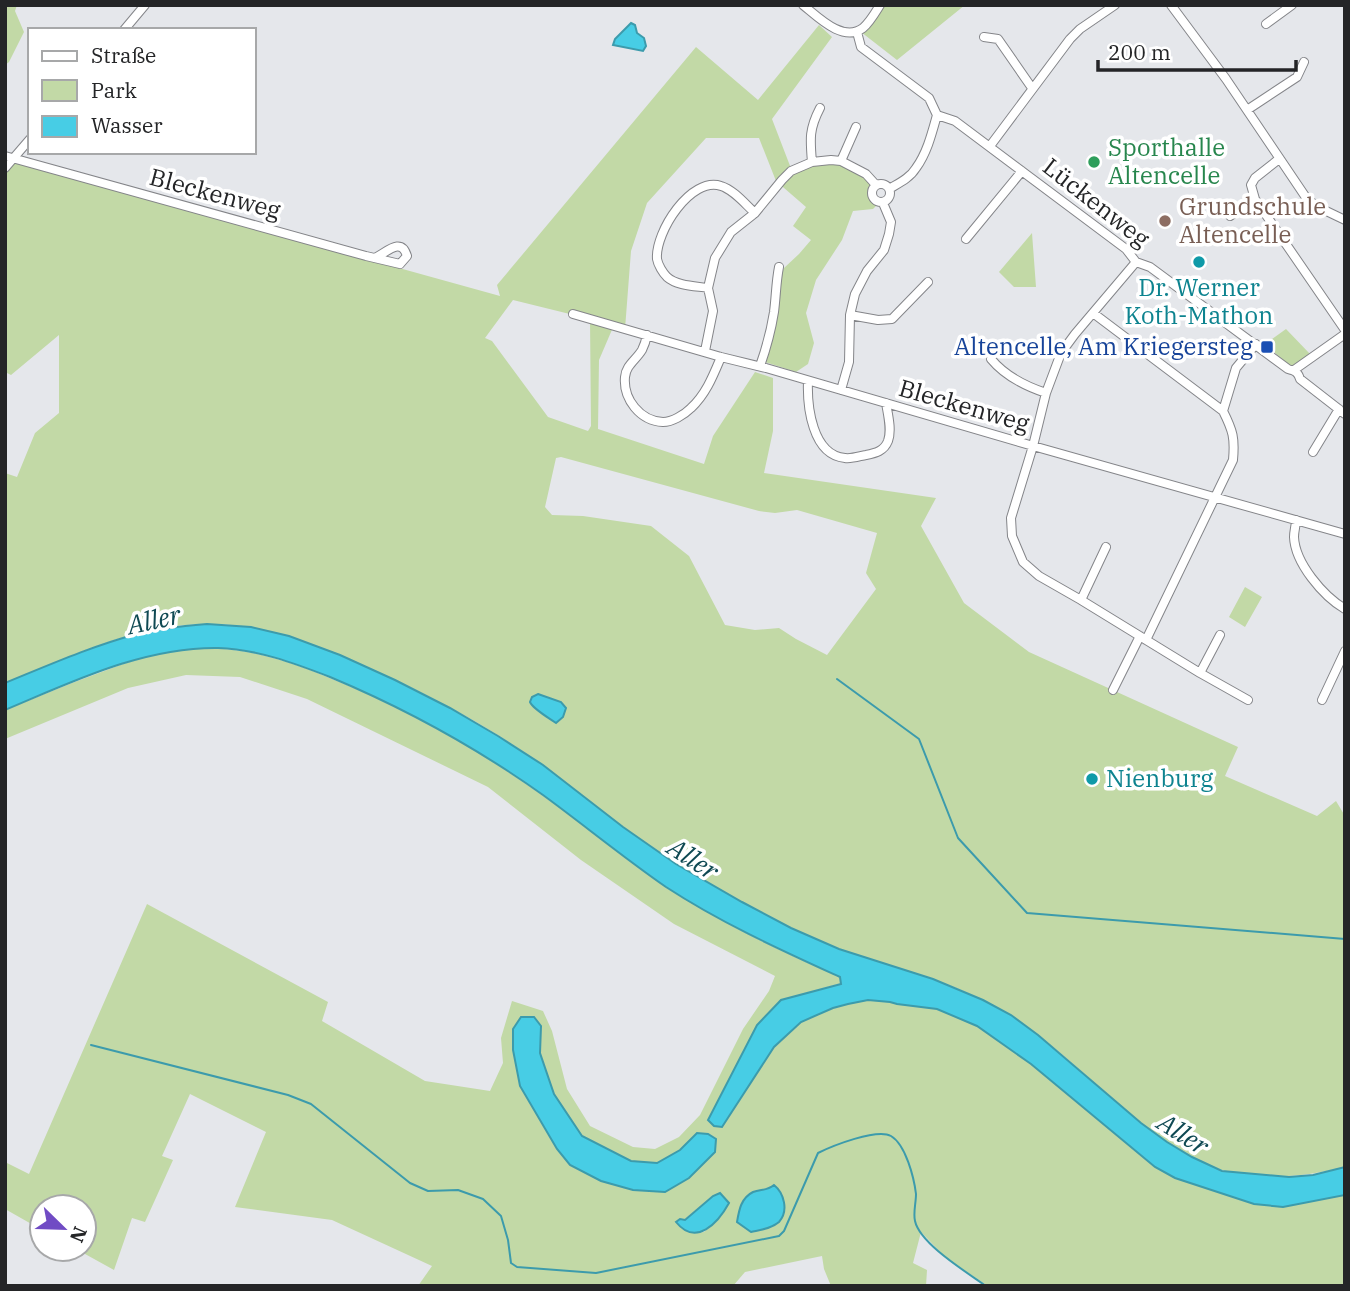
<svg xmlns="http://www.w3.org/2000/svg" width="1350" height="1291" font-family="'IBM Plex Serif',serif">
  <rect width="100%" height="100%" fill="#e5e7eb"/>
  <!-- green -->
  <path fill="#c2d9a6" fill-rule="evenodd" d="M5 5H17L15 11 24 32 9 62 5 65Z
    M882 5H965L897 60 861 32Z
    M819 25 832 37 772 119 792 171 831 160 865 175 872 184C869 193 869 199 877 205L873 209 853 211 842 240 816 280 806 313 814 343 808 364 796 372 765 362 776 288 784 268 799 254 811 240 793 226 806 207 776 181 759 138H706L647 203 631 251 625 329 614 325 599 360 598 429 704 464 713 436 755 372 773 378V431L764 473 936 498 921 526 964 603 1029 652 1238 747 1225 776 1317 816 1336 801 1345 816V1167C1303 1177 1268 1180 1225 1171 1218 1169 1211 1166 1204 1163 1139 1134 1094 1076 1037 1035 1025 1026 1012 1018 999 1010 953 980 896 969 845 951 809 939 775 921 742 903 700 880 660 854 621 826 595 806 570 785 544 766 489 726 428 694 366 667 316 644 263 623 207 624 136 624 69 657 5 683V473L17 477 35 433 59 413V335L11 375 5 372V170L13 161 500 296 497 285 696 47 758 100ZM513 300 590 319 591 426 588 431 548 417 492 341 485 338ZM561 457 759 511 775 513 797 510 877 533 866 573 876 589 827 655 796 639 779 628 755 630 725 625 689 556 651 526 583 516 552 515 545 507 556 458Z
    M1032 233 1036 287H1014L999 272Z
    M1286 329 1310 354 1291 367 1265 344Z
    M1245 587 1262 597 1245 627 1229 617Z
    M199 648C248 647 292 662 337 681 409 710 479 750 542 795 592 830 640 871 693 903 739 932 790 955 840 977L842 983 781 1000 722 1127 774 1047 801 1022 834 1008 848 1004 868 1000 890 1002 897 1004 937 1009 977 1026 1031 1064 1155 1167 1175 1178 1254 1204 1283 1207 1345 1195V1286H988L946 1258 921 1232 913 1263 927 1270 926 1286H831L824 1269 822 1256 745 1272 733 1286H418L432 1266 332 1220 235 1207 266 1132 190 1094 162 1156 173 1160 145 1222 132 1218 114 1270 76 1249H84V1207H42V1230L5 1209V1162L29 1174 147 904 328 1002 322 1021 425 1081 490 1091 503 1063 501 1038 512 1001 543 1011 552 1031 567 1089 590 1126 633 1147 655 1149 679 1137 700 1115 743 1029 769 991 775 976 674 924 581 860 488 787 307 699 240 677 186 675 128 688 5 739V710L72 683 123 664 159 653ZM541 1026 540 1053 554 1094 582 1136 631 1161 657 1163 680 1150 697 1133 665 1192 633 1190 601 1181 570 1165 557 1149 520 1086ZM713 1196 721 1216 704 1232 692 1233 680 1219 684 1220Z"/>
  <!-- water -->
  <path fill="#47cde5" stroke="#3c9bac" stroke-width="2" d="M631 23 635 25 637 33 644 38 646 46 643 51 613 45 615 39Z
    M207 624 251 627 289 636 340 655 395 680 450 708 498 736 543 765 623 827 676 864 742 902 791 928 839 949 933 979 983 1000 1011 1015 1038 1035 1141 1123 1167 1142 1192 1157 1222 1171 1289 1177 1313 1175 1345 1167V1195L1283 1207 1254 1204 1175 1178 1155 1167 1031 1064 977 1026 937 1009 897 1004 890 1002 868 1000 848 1004 833 1008 801 1022 774 1047 722 1127 714 1126 708 1120 757 1025 781 1000 841 984 840 977C781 950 721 923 666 887 624 858 584 825 543 795 477 748 404 708 330 677 294 663 256 649 218 648 143 647 72 682 5 710V683C49 665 92 646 137 634 160 628 183 626 207 624Z
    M538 694 561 702 566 708 563 717 556 723C549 718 533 709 530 702L532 697Z
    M521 1017H534L541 1026 540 1053 554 1094 582 1136 631 1161 657 1163 680 1150 697 1133 708 1134 716 1139 715 1152 689 1178 665 1192 633 1190 601 1181 570 1165 557 1149 520 1086 513 1050V1029Z
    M774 1185C784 1193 789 1211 779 1222 771 1229 760 1230 751 1232L737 1222C739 1210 741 1198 753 1192 761 1189 767 1191 774 1185Z
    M720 1193 729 1203C718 1223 696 1247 676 1222L680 1219 685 1220 713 1196Z"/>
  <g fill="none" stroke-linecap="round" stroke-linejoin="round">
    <!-- stream -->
    <path stroke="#3c9bac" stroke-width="2" d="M837 679 919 739 958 838 1027 913 1345 939
      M91 1045 288 1095 311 1104 410 1183 428 1191 458 1190 483 1199 501 1216 508 1240 511 1263 517 1267 596 1273 779 1236 784 1231 818 1153C832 1146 877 1128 891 1136 906 1145 914 1178 916 1194 916 1203 913 1213 915 1221 920 1244 968 1273 986 1286"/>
    <defs>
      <path id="street" d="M803 5C818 17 843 43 863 28 870 22 875 13 880 5
        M1171 5 1226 79 1307 199 1320 208 1345 220
        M1266 24 1292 5
        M124 30 145 5
        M857 32 861 47 929 98 937 115 955 121 1126 249 1136 262 1150 267 1288 369C1295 371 1298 372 1300 379L1345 414
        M984 37 998 39 1032 88
        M1247 110 1297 77 1304 62
        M856 127 841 161 866 174 876 185
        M990 146 1070 39 1080 29 1115 5
        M5 156 366 256 400 264
        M1279 159 1255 178 1251 185 1255 199 1345 330
        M812 162 831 160 841 161
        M5 168 30 139
        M872 193a9 9 0 1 1 18 0a9 9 0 1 1-18 0Z
        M889 189C899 183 910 178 916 168 927 153 932 133 937 115
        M1230 216 1255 199
        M966 239 1022 171
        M375 258C386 253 401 236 407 256L400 264
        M708 288C696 286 677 286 667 277 663 273 658 265 657 259 655 232 691 176 721 186 734 190 745 204 755 213
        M1093 313 1223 411C1233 431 1235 438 1233 460L1146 640
        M573 314 721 357 766 368 1033 446 1345 534
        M850 315 878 320 892 319 928 282
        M647 335C646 340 644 346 642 350 636 360 626 365 625 377 623 399 640 421 663 422 672 422 684 415 691 408 706 394 713 376 721 357
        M705 351 713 311 708 288 715 258 731 232 755 213 782 180 791 171 812 162C810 139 809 129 820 108
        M991 359C1005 376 1025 386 1046 393
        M760 366C766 349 771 331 774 312 776 297 776 282 779 267
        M1294 370 1345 334
        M808 381C807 406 812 455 845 458 852 459 860 456 866 455 876 453 884 451 888 441 892 430 888 415 886 403
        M841 390 849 362 850 315 855 294 867 271 884 250 889 234 891 222 883 203
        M1223 411 1236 368 1256 344
        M1313 452 1339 409
        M1296 520C1296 525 1294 531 1294 537 1295 563 1323 596 1345 609
        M1106 547 1081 600 1200 673 1220 635
        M1081 600 1039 576 1023 562 1012 536 1011 518 1033 446 1046 393 1061 353 1075 334 1136 262
        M1200 673 1248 700
        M1113 690 1140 636
        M1322 700 1345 651"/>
    </defs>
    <!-- street casing -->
    <use href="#street" stroke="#848589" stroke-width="10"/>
    <!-- street -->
    <use href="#street" stroke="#fff" stroke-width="8"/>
  </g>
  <!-- markers -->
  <circle fill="#2e9e5b" stroke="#fff" stroke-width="2.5" cx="1094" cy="162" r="7"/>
  <circle fill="#8d6e63" stroke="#fff" stroke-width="2.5" cx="1165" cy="221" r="7"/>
  <g fill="#0f9aa8" stroke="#fff" stroke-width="2.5">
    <circle cx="1199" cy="262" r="7"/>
    <circle cx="1092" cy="779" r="7"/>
  </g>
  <rect fill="#1a4fb4" stroke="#fff" stroke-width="2.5" x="1260" y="340" width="14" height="14" rx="3.5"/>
  <g text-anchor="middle" stroke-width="7" stroke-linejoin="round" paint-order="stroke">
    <!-- leisure labels -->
    <g font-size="24" fill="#27864d" stroke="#fff" text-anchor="start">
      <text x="1108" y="156">Sporthalle<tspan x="1108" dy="28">Altencelle</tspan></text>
    </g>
    <!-- street labels -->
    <g font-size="24" fill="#242527" stroke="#fff">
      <text transform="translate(215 194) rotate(15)" y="8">Bleckenweg</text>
      <text transform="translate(1096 203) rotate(38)" y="8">Lückenweg</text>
      <text transform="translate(964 406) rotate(16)" y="8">Bleckenweg</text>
    </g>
    <!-- education labels -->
    <g font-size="24" fill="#785e54" stroke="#fff" text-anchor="start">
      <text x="1179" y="215">Grundschule<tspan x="1179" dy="28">Altencelle</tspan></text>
    </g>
    <!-- culture labels -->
    <g font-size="24" fill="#0d838f" stroke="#fff">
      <text x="1199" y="296">Dr. Werner<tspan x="1199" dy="28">Koth-Mathon</tspan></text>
      <text x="1106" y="787" text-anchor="start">Nienburg</text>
    </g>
    <!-- transit labels -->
    <g font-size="24" fill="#164399" stroke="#fff" text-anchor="end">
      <text x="1253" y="355">Altencelle, Am Kriegersteg</text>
    </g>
    <!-- water labels -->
    <g font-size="26" font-style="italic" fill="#0f4953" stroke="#fff">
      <text transform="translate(154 620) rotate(-12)" y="9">Aller</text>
      <text transform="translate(693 859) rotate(33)" y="9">Aller</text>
      <text transform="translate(1183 1134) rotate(32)" y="9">Aller</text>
    </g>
  </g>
  <!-- border -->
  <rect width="1350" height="1291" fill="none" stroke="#242527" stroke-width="14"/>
  <!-- legend -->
  <rect x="28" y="28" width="228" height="126" fill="#ffffff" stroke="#a7a8a9" stroke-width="2"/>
  <rect x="42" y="51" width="35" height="10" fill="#ffffff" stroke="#a7a8a9" stroke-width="2"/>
  <text x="91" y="63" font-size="21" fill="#242527">Straße</text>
  <rect x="42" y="80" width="35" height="21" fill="#c2d9a6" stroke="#a7a8a9" stroke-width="2"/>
  <text x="91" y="98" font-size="21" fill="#242527">Park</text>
  <rect x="42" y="116" width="35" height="21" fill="#47cde5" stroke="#a7a8a9" stroke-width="2"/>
  <text x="91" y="133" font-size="21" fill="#242527">Wasser</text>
  <!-- north arrow -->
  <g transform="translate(63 1228) rotate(113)"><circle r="33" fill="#ffffff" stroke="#a7a8a9" stroke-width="2"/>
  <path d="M0-5L12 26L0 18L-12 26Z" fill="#704bc4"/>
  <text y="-10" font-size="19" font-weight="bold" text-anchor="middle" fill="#242527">N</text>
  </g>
  <!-- scale -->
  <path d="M1098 60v10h198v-10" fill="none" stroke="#242527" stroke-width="3.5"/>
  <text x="1108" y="60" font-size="21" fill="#242527" stroke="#ffffff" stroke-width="5" paint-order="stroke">200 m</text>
</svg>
